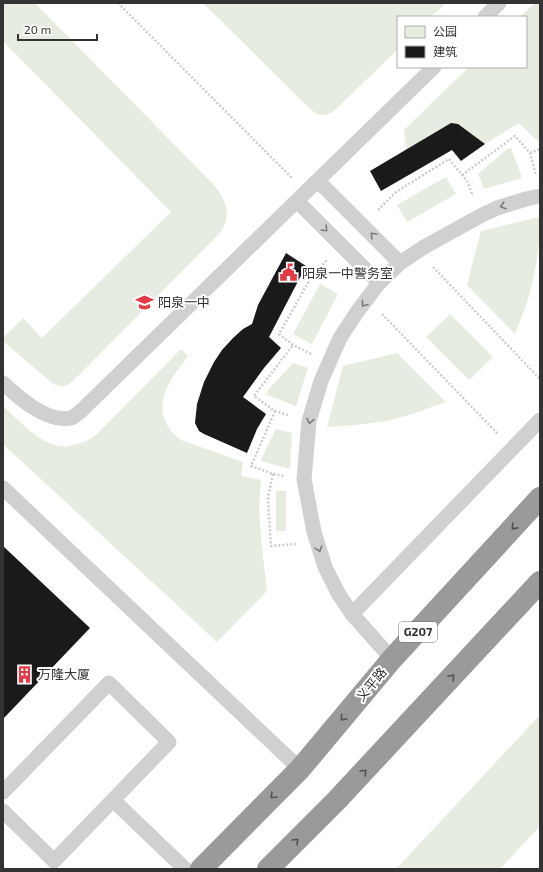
<svg xmlns="http://www.w3.org/2000/svg" width="543" height="872" font-family="'Exo 2','Noto Sans SC',sans-serif">
  <rect width="100%" height="100%" fill="#fff"/>
  <!-- green -->
  <path fill="#e6ecdf" d="M3 3H35L214 185C223 197 230 207 225 223 224 227 221 231 219 234L78 376C68 385 65 390 52 383L3 341V338L23 318 42 338 171 212 3 41Z
    M203 3H446L431 17H398V49L335 110C322 119 318 116 307 106Z
    M535 3H540V140L537 141 519 123 483 145 480 141 451 123 406 150 404 130 469 67H526V17H520Z
    M511 148 522 178 484 189 478 174 506 150Z
    M446 177 456 194 407 222 397 205Z
    M540 217C540 245 536 272 528 299 524 311 519 323 515 334L467 285 481 231Z
    M320 284 338 294 312 344 293 334Z
    M450 314 493 357 469 380 426 337Z
    M181 349 188 356C181 366 172 376 167 388 157 408 163 427 181 440L243 462 241 476 261 480 259 506 261 539 267 591 217 642 3 444V406C19 420 39 444 61 446 65 447 69 446 73 445 82 443 91 440 98 433Z
    M397 353 446 402C426 409 406 417 386 421 367 424 347 426 327 427L343 366Z
    M293 363 308 368 296 406 267 395 268 390Z
    M276 429 292 433 290 469 261 461V459Z
    M276 491H286V531H276Z
    M540 715V826L500 869H396Z"/>
  <!-- building -->
  <path fill="#1a1a1a" d="M451 123 458 124 485 144 461 161 452 150 381 191 370 171Z
    M286 253 306 266 269 337 281 348 264 368 243 397 266 414 257 429 247 453 204 434 199 431 195 423 197 404 204 382 214 362 222 350 233 338 243 329 252 324 258 305Z
    M3 546 90 628 3 719Z"/>
  <g fill="none" stroke-linecap="round" stroke-linejoin="round">
    <!-- path -->
    <path stroke="#cdcdcd" stroke-width="2.5" stroke-dasharray="2 2" stroke-linecap="butt" d="M118 3 292 178
      M530 153 540 149
      M462 175 515 136 530 153 536 175
      M378 210 396 192 449 159 467 181 473 196
      M433 267 540 379
      M382 314 498 434
      M311 354 293 345 279 334 312 276 327 260
      M275 411 251 466 273 474 284 476
      M288 415 275 411 254 396 293 345
      M273 474 268 497 269 517 271 546 296 544"/>
    <!-- lane -->
    <path stroke="#d0d0d0" stroke-width="15" d="M485 17 499 3
      M318 181 400 263
      M297 201 379 283
      M3 383C19 398 47 423 71 418 74 417 78 413 81 411L434 67
      M3 488 300 769
      M352 614 540 420
      M392 659 352 614 338 593 325 567 314 532 304 479 309 421 321 381 340 338 357 312 379 283 400 263 424 247 482 215 497 208 526 199 540 196
      M3 792 109 683 169 742 54 861 3 811
      M113 800 185 869"/>
    <!-- highway -->
    <path stroke="#9a9a9a" stroke-width="22" d="M201 869 300 769 392 659 540 498
      M268 869 337 800 540 582"/>
  </g>
  <!-- one-way arrows -->
  <defs><path id="oneway-chevron" d="M-2-3.5L2.5 0L-2 3.5" fill="none" stroke-width="1.6" stroke-linecap="round" stroke-linejoin="round"/></defs>
  <g stroke="#7a7a7a">
    <use href="#oneway-chevron" transform="translate(503 206) rotate(162)"/>
    <use href="#oneway-chevron" transform="translate(325 229) rotate(45)"/>
    <use href="#oneway-chevron" transform="translate(373 235) rotate(-135)"/>
    <use href="#oneway-chevron" transform="translate(364 304) rotate(128)"/>
    <use href="#oneway-chevron" transform="translate(310 421) rotate(101)"/>
    <use href="#oneway-chevron" transform="translate(319 549) rotate(72)"/>
  </g>
  <g stroke="#525252">
    <use href="#oneway-chevron" transform="translate(514 527) rotate(132)"/>
    <use href="#oneway-chevron" transform="translate(452 677) rotate(-47)"/>
    <use href="#oneway-chevron" transform="translate(343 718) rotate(130)"/>
    <use href="#oneway-chevron" transform="translate(364 772) rotate(-47)"/>
    <use href="#oneway-chevron" transform="translate(273 796) rotate(135)"/>
    <use href="#oneway-chevron" transform="translate(296 841) rotate(-45)"/>
  </g>
  <!-- icons -->
  <defs>
    <symbol id="civic-bare" viewBox="-9 -9 18 18"><path d="M-.6-6.5H3V-4.5H.6V-3L4-1V1h2V6H-6V1h2V-1L-.6-3ZM-1.2 2.5V6h2.4V2.5Z" fill="#e63946" stroke="#fff" stroke-width="2.5" paint-order="stroke"/></symbol>
    <symbol id="school-bare" viewBox="-9 -9 18 18"><path d="M0-5L7-2L0 1L-7-2ZM-4 1L0 2.5L4 1V4Q0 6-4 4Z" fill="#e63946" stroke="#fff" stroke-width="2.5" paint-order="stroke"/></symbol>
    <symbol id="building-bare" viewBox="-9 -9 18 18"><path d="M-4-6H4V6H1V3H-1V6H-4ZM-2.5-4.3h1.7v1.8h-1.7ZM.8-4.3h1.7v1.8H.8ZM-2.5-1h1.7V.8h-1.7ZM.8-1h1.7V.8H.8Z" fill="#e63946" stroke="#fff" stroke-width="2.5" paint-order="stroke"/></symbol>
  </defs>
  <g fill-rule="evenodd">
    <use href="#civic-bare" x="276" y="260" width="25" height="25"/>
    <use href="#school-bare" x="132" y="290" width="25" height="25"/>
    <use href="#building-bare" x="12" y="662" width="25" height="25"/>
  </g>
  <g text-anchor="middle" stroke-width="4" stroke-linejoin="round" paint-order="stroke">
    <!-- shield labels -->
    <rect fill="#fff" stroke="#707070" stroke-width="1" x="399" y="622" width="38" height="20" rx="3"/>
    <g font-size="12" font-weight="bold" fill="#333">
      <text x="418" y="636">G207</text>
    </g>
    <!-- poi labels -->
    <g font-size="13" fill="#333" stroke="#fff" text-anchor="start">
      <text x="302" y="278">阳泉一中警务室</text>
      <text x="158" y="307">阳泉一中</text>
      <text x="38" y="679">万隆大厦</text>
    </g>
    <!-- street labels -->
    <g font-size="13" fill="#333" stroke="#fff">
      <text transform="translate(371 684) rotate(-50)" y="5">义平路</text>
    </g>
  </g>
  <!-- border -->
  <rect width="543" height="872" fill="none" stroke="#333333" stroke-width="8"/>
  <!-- legend -->
  <rect x="397" y="16" width="130" height="52" fill="#ffffff" stroke="#adadad"/>
  <rect x="405" y="26" width="20" height="12" fill="#e6ecdf" stroke="#adadad"/>
  <text x="433" y="36" font-size="12" fill="#333333">公园</text>
  <rect x="405" y="46" width="20" height="12" fill="#1a1a1a" stroke="#adadad"/>
  <text x="433" y="56" font-size="12" fill="#333333">建筑</text>
  <!-- scale -->
  <path d="M18 34v6h79v-6" fill="none" stroke="#333333" stroke-width="2"/>
  <text x="24" y="34" font-size="12" fill="#333333" stroke="#ffffff" stroke-width="3" paint-order="stroke">20 m</text>
</svg>
